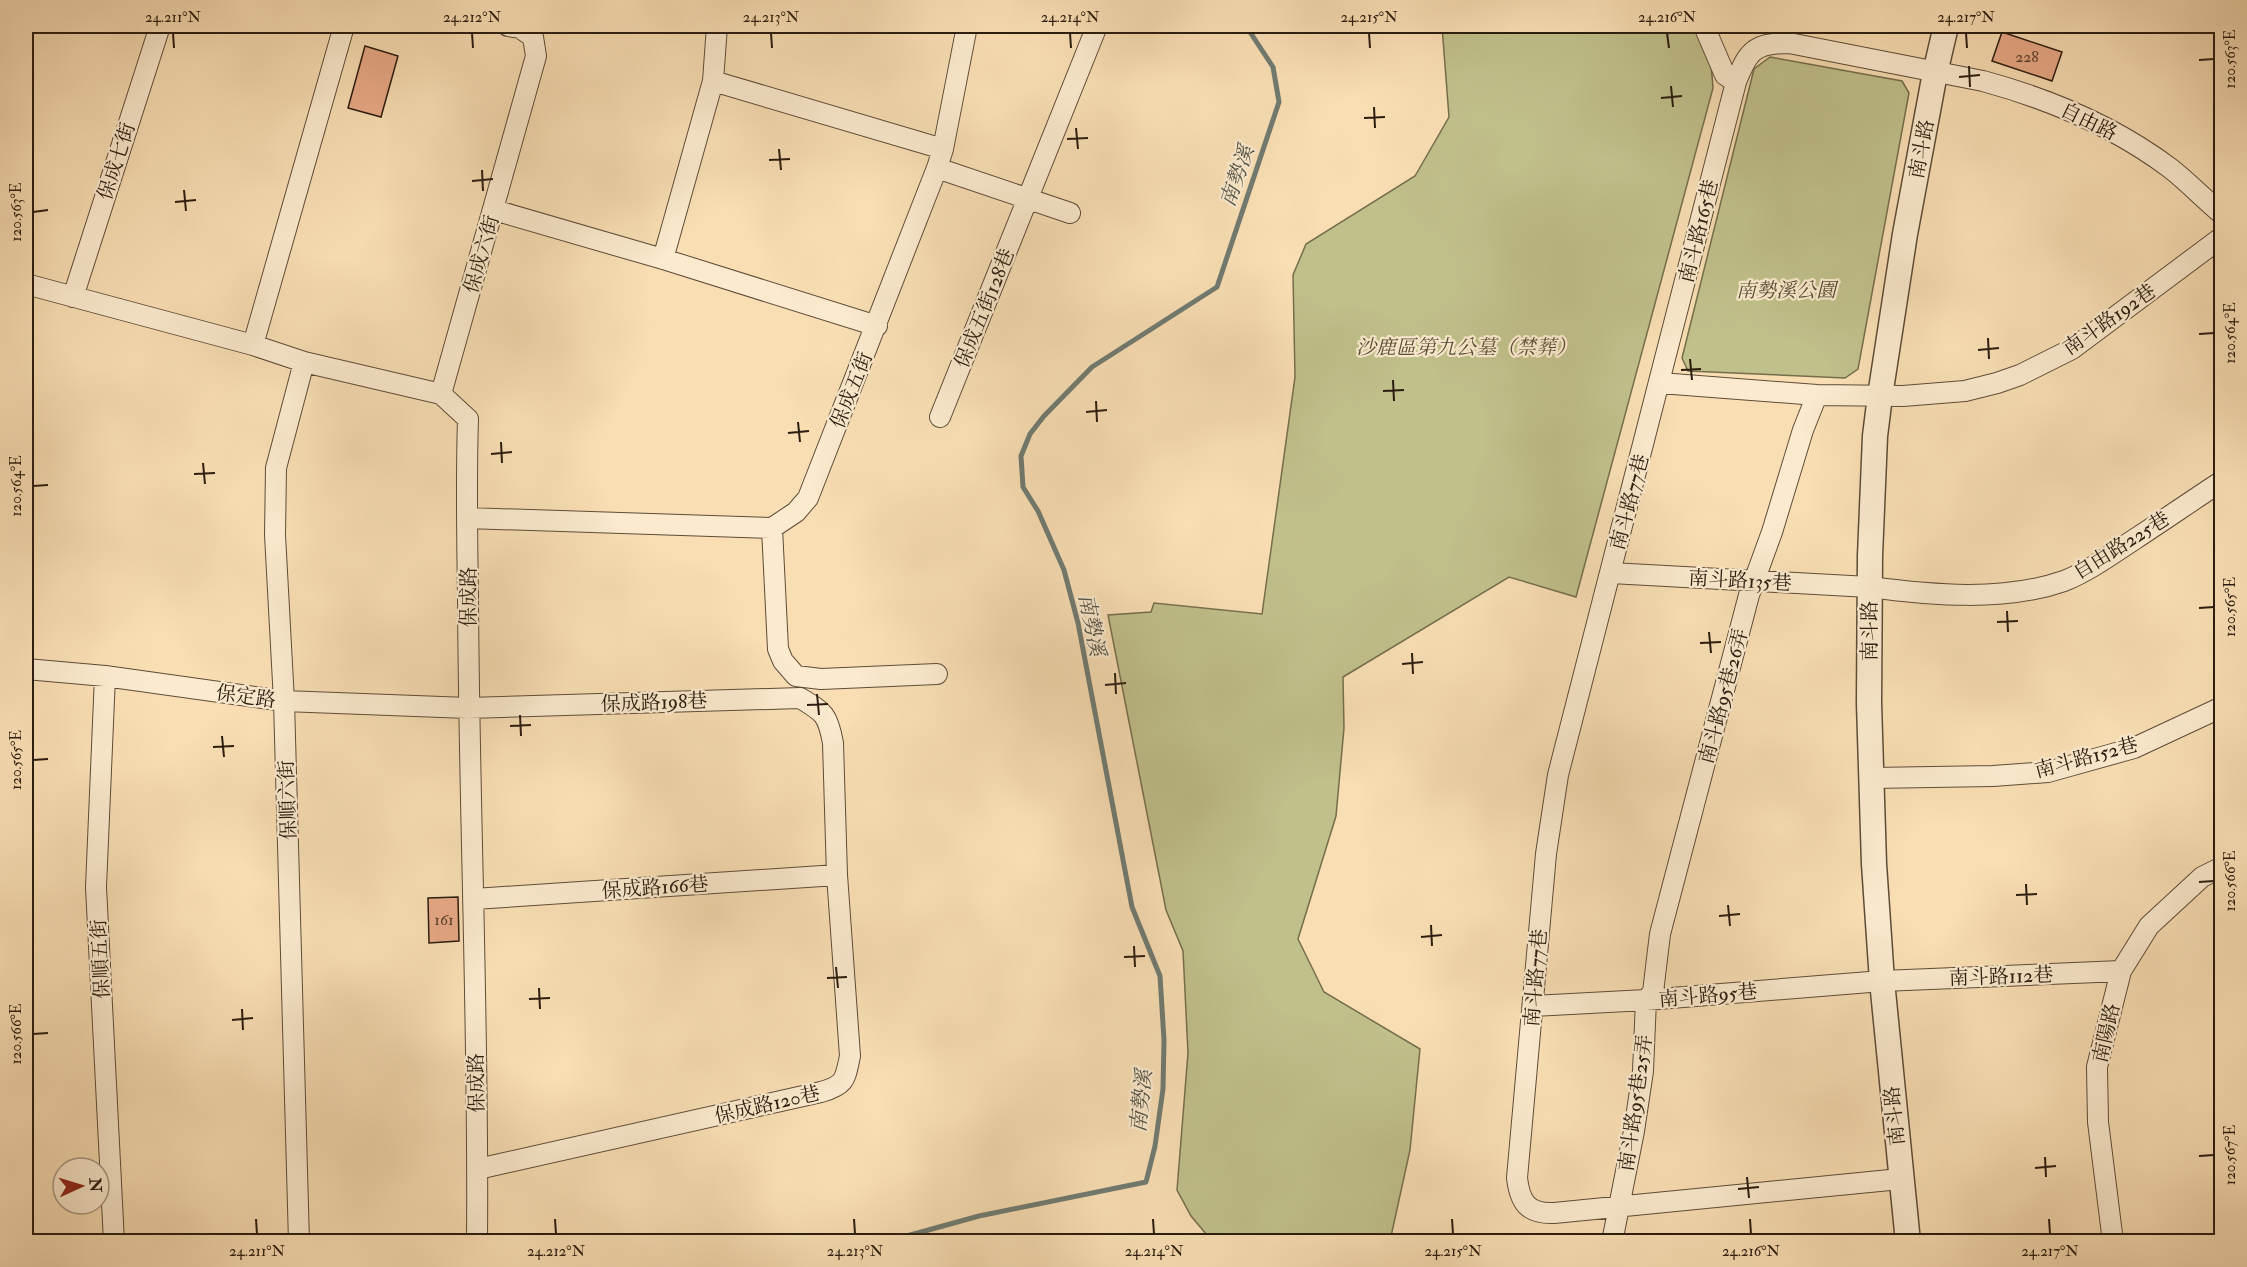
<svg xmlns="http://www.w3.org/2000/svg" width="2247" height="1267" font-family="'IM FELL Double Pica','Noto Serif TC',serif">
  <rect width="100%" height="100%" fill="#f9deb4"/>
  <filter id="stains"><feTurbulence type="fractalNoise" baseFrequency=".00333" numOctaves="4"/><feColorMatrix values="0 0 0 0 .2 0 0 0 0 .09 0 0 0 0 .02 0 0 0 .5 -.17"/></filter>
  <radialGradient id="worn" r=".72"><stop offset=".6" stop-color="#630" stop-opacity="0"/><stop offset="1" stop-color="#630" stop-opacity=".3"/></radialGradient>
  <!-- green -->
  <path fill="#c0c08b" stroke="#756e4d" stroke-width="1.5" d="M1442 26H1696L1711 63 1713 88 1576 597 1509 577 1343 677 1344 728 1336 816 1298 939 1324 992 1420 1049 1410 1150 1390 1241H1212L1191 1216 1177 1190 1188 1053 1183 951 1166 910 1108 615 1151 612 1154 603 1262 614 1295 377 1293 275 1306 244 1415 176 1449 117Z
    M1770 57 1902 81 1909 93 1858 369 1845 378 1688 371 1682 358 1754 69Z"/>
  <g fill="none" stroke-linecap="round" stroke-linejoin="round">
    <!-- stream -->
    <path stroke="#707b71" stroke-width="5" d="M885 1242 979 1216 1146 1182 1155 1146 1163 1089 1164 1040 1160 976 1132 907 1078 623 1064 570 1038 511 1023 487 1021 456 1030 434 1044 416 1092 367 1217 287 1279 102 1273 67 1246 26"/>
  </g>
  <!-- building -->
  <path fill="#e8a986" stroke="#2a1c0f" stroke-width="1.5" d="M2002 32 2062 52 2052 81 1992 61Z
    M365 46 398 56 381 117 348 108Z
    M458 897 459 941 429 943 428 898Z"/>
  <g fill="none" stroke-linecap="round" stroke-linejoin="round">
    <defs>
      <path id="minor" d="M1704 26 1725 75 1736 82
        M713 81 943 149
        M937 168 1070 213
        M494 210 663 259 877 326
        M663 259 713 81 717 26
        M26 284 253 345 304 362 441 394 468 419C466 478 467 537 468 596 469 811 479 1026 477 1242
        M73 297 160 26
        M253 345 344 26
        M1660 383 1817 395 1903 396 1965 391 1997 383 2020 375 2072 349 2222 237
        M441 394 536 56 533 37 520 28 508 26
        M940 417 1097 26
        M467 518 772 528 796 512 808 498 937 168 943 149 967 26
        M772 528 778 649 783 661 796 676 821 679 937 674
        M1611 573 1869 587C1931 595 2004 602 2064 581 2089 571 2112 554 2135 539 2164 520 2193 500 2222 481
        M26 669 105 676 284 701 468 708 800 698C824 712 828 715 833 743L837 875 850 1056C845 1079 846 1085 821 1092L478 1169
        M105 676 96 887 114 1242
        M1872 778 1993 776 2048 772 2134 748 2222 707
        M474 899 837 875
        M1533 1006 1646 1000 1882 981 2121 971
        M1900 1179 1554 1213C1528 1214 1520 1203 1517 1178L1546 854 1558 775 1736 82C1748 51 1754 43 1789 43L1983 81C2049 99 2114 126 2170 168 2188 182 2204 199 2222 214
        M299 1242 284 701 275 535 276 468 304 362
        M1612 1242 1634 1131 1643 1071 1646 1000 1653 992 1660 934 1749 595 1772 532 1803 430 1817 395
        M2113 1242 2098 1122 2097 1067 2121 971 2149 926 2202 877 2222 867"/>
      <path id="tertiary" d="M1908 1242 1882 981 1874 864 1869 703 1870 556 1875 436 1880 396 1905 234 1935 73 1946 26"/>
    </defs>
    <!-- minor casing -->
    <use href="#minor" stroke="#5e4c38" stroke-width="22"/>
    <!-- tertiary casing -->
    <use href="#tertiary" stroke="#5e4c38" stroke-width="27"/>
    <!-- minor -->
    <use href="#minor" stroke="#fbeace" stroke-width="20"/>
    <!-- tertiary -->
    <use href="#tertiary" stroke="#fbeace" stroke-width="24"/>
  </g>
  <!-- ticks -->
  <path fill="none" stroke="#2a1c0f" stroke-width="2" d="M173 33 174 48M472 33 473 48M771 33 772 48M1070 33 1071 48M1369 33 1370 48M1667 33 1669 48M1966 33 1967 48M2199 60 2214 59M1969 66 1970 87M1959 77 1980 75M1671 86 1673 107M1661 98 1682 96M1374 107 1375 128M1364 118 1385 117M1076 128 1078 149M1067 139 1088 138M779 149 781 170M769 160 790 159M482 170 483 191M472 181 493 179M184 190 186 211M175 202 196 200M33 212 48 210M2199 334 2214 333M1988 338 1989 359M1978 350 1999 348M1690 359 1692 380M1681 370 1701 369M1393 380 1394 401M1383 391 1404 390M1096 401 1097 422M1086 412 1107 410M798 422 800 442M788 433 809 431M501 442 502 463M491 454 512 452M203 463 205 484M194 474 215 473M33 486 48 485M2199 608 2214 607M2007 611 2008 632M1997 622 2018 621M1709 632 1711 653M1700 643 1721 642M1412 653 1413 674M1402 664 1423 662M1115 673 1116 694M1105 685 1126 683M817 694 819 715M807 705 828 704M520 715 521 736M510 726 531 725M222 736 224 757M213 747 234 746M33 760 48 759M2199 882 2214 881M2026 884 2027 905M2016 895 2037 894M1728 905 1730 926M1719 916 1740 914M1431 925 1432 946M1421 937 1442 935M1134 946 1135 967M1124 957 1145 956M836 967 838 988M827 978 847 977M539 988 540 1009M529 999 550 998M242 1009 243 1030M232 1020 253 1018M33 1034 48 1033M2199 1156 2214 1155M2045 1157 2046 1177M2035 1168 2056 1166M1747 1177 1749 1198M1738 1189 1759 1187M256 1219 257 1234M555 1219 556 1234M854 1219 855 1234M1153 1219 1154 1234M1452 1219 1453 1234M1750 1219 1751 1234M2049 1219 2050 1234"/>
  <g text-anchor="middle" stroke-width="4.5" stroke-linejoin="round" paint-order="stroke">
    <!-- number labels -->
    <g font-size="16" fill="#5a3f2d">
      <text x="2027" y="62">228</text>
      <text x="444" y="925">161</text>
    </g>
    <!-- street labels -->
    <g font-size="20" fill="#2a1c0f" stroke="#fbeace">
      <text transform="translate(2089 121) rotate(26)" y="7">自由路</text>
      <text transform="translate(1921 149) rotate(-79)" y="7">南斗路</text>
      <text transform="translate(116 161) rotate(-72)" y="7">保成七街</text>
      <text transform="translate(1698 231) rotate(-76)" y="7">南斗路165巷</text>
      <text transform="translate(481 254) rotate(-74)" y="7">保成六街</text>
      <text transform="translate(984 308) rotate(-68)" y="7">保成五街128巷</text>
      <text transform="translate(2109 319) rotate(-35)" y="7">南斗路192巷</text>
      <text transform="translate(851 390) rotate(-68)" y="7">保成五街</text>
      <text transform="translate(1629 502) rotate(-75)" y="7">南斗路77巷</text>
      <text transform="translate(2121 545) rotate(-32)" y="7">自由路225巷</text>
      <text transform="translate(1740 580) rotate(3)" y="7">南斗路135巷</text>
      <text transform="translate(468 597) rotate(-90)" y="7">保成路</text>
      <text transform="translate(1869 631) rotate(-90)" y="7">南斗路</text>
      <text transform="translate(246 696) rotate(8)" y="7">保定路</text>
      <text transform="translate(1723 696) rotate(-75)" y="7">南斗路95巷26弄</text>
      <text transform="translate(654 702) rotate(-2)" y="7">保成路198巷</text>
      <text transform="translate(2086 757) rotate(-15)" y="7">南斗路152巷</text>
      <text transform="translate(287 800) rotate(-92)" y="7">保順六街</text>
      <text transform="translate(655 887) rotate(-4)" y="7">保成路166巷</text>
      <text transform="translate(100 959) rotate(-93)" y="7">保順五街</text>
      <text transform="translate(2001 976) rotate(-2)" y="7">南斗路112巷</text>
      <text transform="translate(1535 978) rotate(-85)" y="7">南斗路77巷</text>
      <text transform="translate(1708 995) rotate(-5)" y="7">南斗路95巷</text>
      <text transform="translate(2106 1033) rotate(-77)" y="7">南陽路</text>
      <text transform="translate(476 1083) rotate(-91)" y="7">保成路</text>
      <text transform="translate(1635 1103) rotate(-82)" y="7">南斗路95巷25弄</text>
      <text transform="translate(767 1104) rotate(-13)" y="7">保成路120巷</text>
      <text transform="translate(1894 1116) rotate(-96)" y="7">南斗路</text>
    </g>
    <!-- park labels -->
    <g font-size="20" font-style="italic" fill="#574d34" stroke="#fbeace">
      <text x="1786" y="297">南勢溪公園</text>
      <text x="1466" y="354">沙鹿區第九公墓（禁葬）</text>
    </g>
    <!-- water labels -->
    <g font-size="21" font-style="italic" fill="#535448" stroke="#fbeace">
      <text transform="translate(1237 176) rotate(-71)" y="7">南勢溪</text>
      <text transform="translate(1092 625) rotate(79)" y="7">南勢溪</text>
      <text transform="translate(1141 1101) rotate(-84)" y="7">南勢溪</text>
    </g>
  </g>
  <!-- margin -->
  <rect width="2247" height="1267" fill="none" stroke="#f9deb4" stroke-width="66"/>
  <!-- north arrow -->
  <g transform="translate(81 1186) rotate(86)"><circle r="28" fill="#fbeace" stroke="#a79882" stroke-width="1.5"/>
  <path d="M0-4.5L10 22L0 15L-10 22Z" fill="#8f2418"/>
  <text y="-9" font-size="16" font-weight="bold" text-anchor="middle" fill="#2a1c0f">N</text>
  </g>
  <rect x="33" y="33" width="2181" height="1201" fill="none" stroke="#2a1c0f" stroke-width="2"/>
  <g font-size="15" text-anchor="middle" fill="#2a1c0f">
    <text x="173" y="22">24.211°N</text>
    <text x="472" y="22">24.212°N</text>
    <text x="771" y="22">24.213°N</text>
    <text x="1070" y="22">24.214°N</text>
    <text x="1369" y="22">24.215°N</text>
    <text x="1667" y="22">24.216°N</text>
    <text x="1966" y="22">24.217°N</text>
    <text transform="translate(2230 59) rotate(-90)" y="5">120.563°E</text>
    <text transform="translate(16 212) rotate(-90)" y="5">120.563°E</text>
    <text transform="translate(2230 333) rotate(-90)" y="5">120.564°E</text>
    <text transform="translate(16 486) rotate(-90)" y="5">120.564°E</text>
    <text transform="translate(2230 607) rotate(-90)" y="5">120.565°E</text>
    <text transform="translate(16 760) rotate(-90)" y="5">120.565°E</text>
    <text transform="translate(2230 881) rotate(-90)" y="5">120.566°E</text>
    <text transform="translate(16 1034) rotate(-90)" y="5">120.566°E</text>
    <text transform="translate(2230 1155) rotate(-90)" y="5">120.567°E</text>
    <text x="257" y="1256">24.211°N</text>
    <text x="556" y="1256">24.212°N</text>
    <text x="855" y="1256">24.213°N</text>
    <text x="1154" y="1256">24.214°N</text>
    <text x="1453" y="1256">24.215°N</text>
    <text x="1751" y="1256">24.216°N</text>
    <text x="2050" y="1256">24.217°N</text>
  </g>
  <rect width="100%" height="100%" filter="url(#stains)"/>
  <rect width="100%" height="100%" fill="url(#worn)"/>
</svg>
